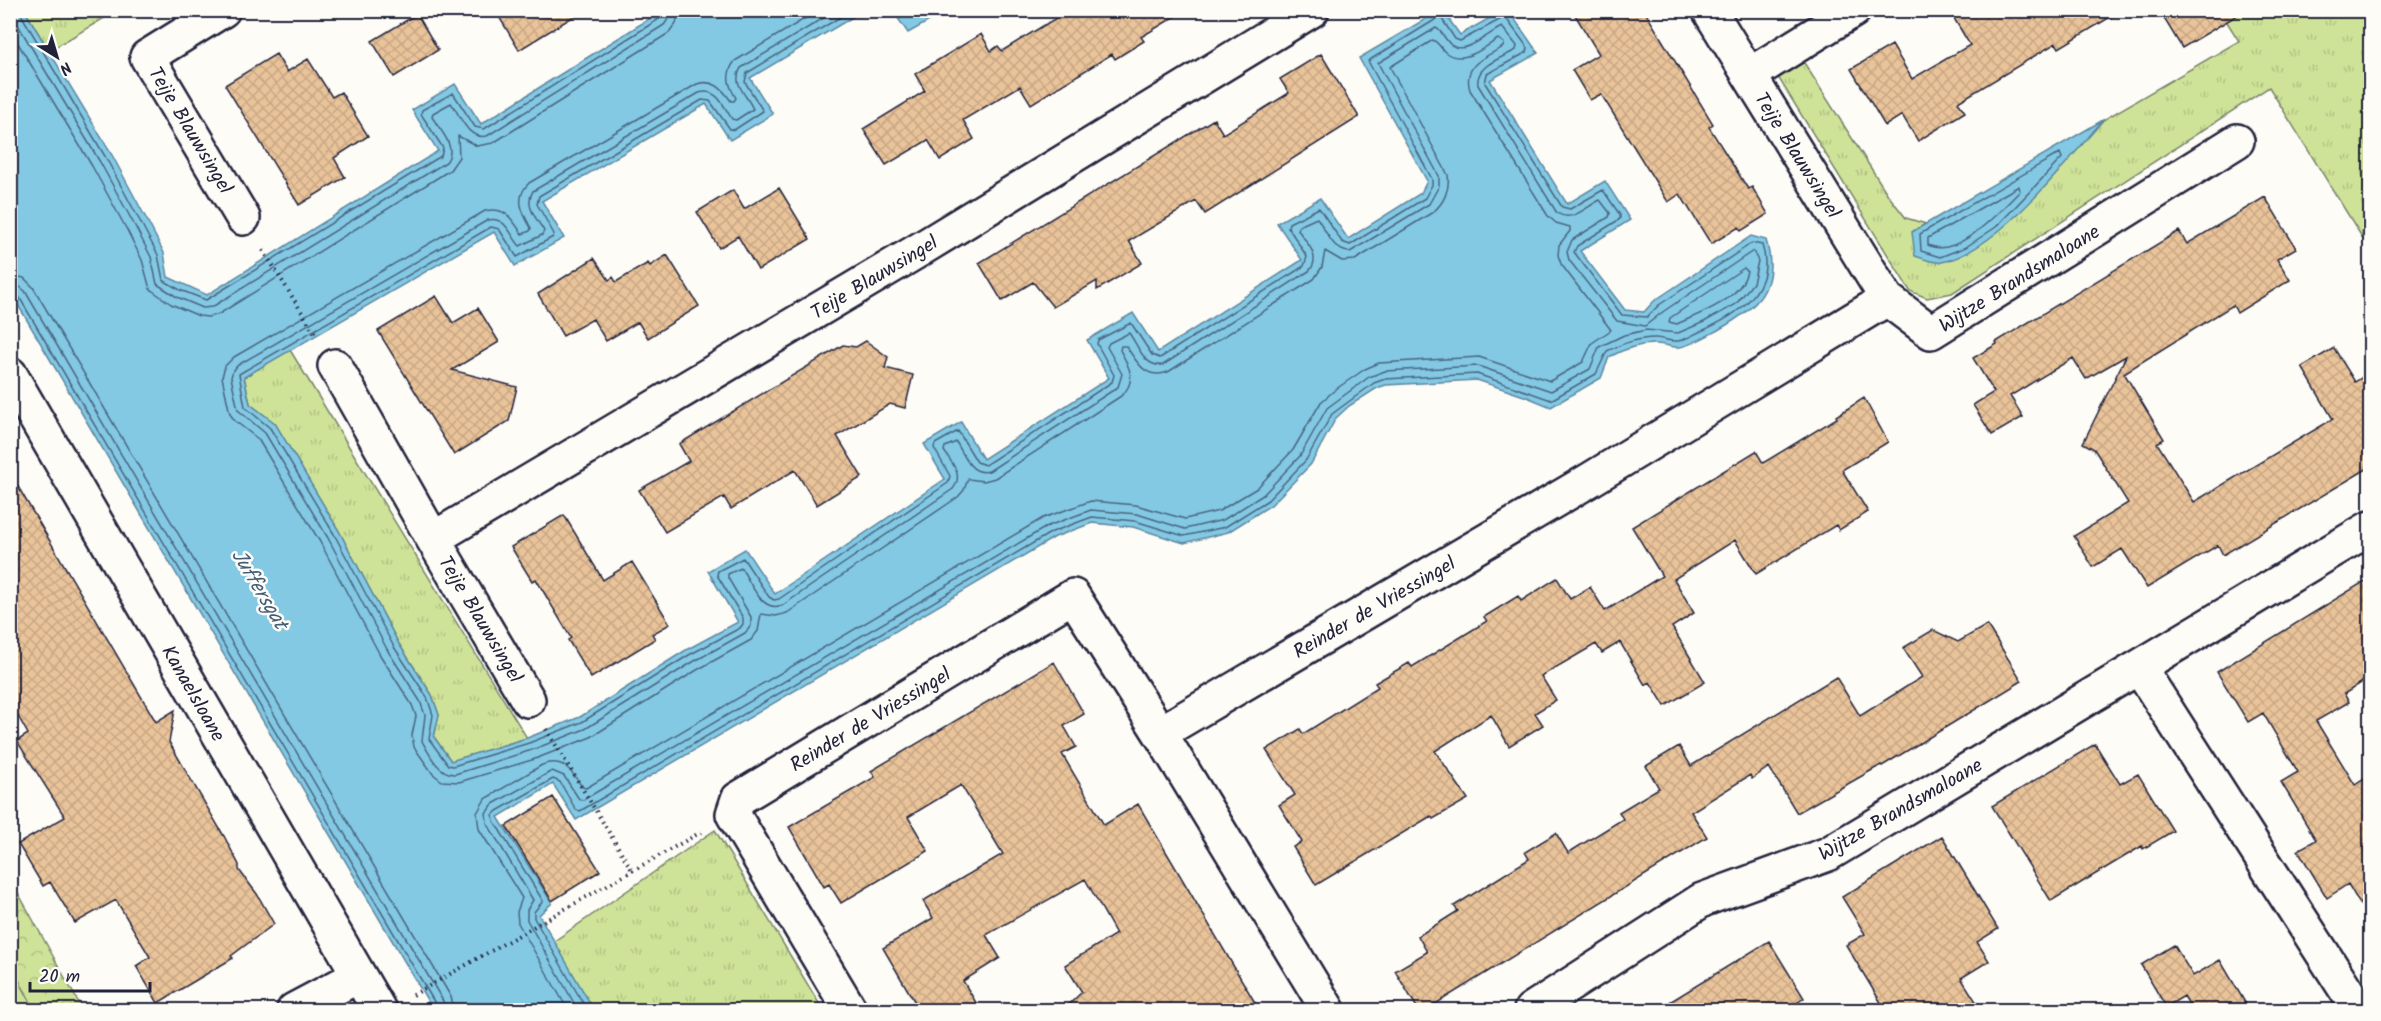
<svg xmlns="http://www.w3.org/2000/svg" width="2381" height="1021" font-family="Kalam,sans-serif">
  <defs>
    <pattern id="grass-tufts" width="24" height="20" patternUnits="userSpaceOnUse" patternTransform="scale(1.5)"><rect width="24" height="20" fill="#cfe398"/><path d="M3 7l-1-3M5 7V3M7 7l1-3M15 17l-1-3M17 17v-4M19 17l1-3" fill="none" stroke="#b1c284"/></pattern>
    <pattern id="forest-crowns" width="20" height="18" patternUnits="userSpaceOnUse" patternTransform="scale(1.5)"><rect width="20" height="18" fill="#cfe398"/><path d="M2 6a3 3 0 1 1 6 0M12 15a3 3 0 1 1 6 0" fill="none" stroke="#b1c284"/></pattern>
    <pattern id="building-cross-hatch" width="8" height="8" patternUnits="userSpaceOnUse" patternTransform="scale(1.5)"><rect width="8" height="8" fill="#e9c399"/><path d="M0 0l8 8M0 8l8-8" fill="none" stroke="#c8a785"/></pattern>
  </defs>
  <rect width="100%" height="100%" fill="#fdfcf7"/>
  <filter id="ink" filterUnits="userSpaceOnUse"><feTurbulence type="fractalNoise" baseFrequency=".0167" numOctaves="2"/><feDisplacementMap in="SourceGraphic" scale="12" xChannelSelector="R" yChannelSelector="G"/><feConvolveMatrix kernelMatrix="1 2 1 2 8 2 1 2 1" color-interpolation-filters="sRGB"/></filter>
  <g filter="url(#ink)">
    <!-- grass -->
    <path fill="url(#grass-tufts)" stroke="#78826a" stroke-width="1.5" d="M25 11H116L49 51Z
      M2220 11H2370V250L2269 87 1952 293 1927 298 1910 291 1778 77 1803 61 1888 195 1906 218 1926 224 1912 232 2055 175 2103 120 2239 41Z
      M290 350 527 738 451 761 434 737 439 715 432 695 399 644 339 531 275 424 250 404 244 377Z
      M715 830 823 1010H594L553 942Z"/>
    <!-- forest -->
    <path fill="url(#forest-crowns)" stroke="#78826a" stroke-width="1.5" d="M10 878 81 1007 90 1010H35L11 966Z"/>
    <!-- park -->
    <path fill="#cfe398" stroke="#78826a" stroke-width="1.5" d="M10 966H11L35 1010H11Z"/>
    <!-- water -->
    <path fill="#83c9e4" stroke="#5c86a0" stroke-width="1.5" d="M10 11H25L112 155 147 220 164 253 168 277 207 295 438 151 412 110 455 84 481 124 657 14 655 11H863L750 78 773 114 730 140 706 104 542 201 564 238 515 266 494 232 244 377 250 404 275 423 339 531 399 644 432 695 439 715 434 737 451 761 527 738 580 717 686 650 738 622 708 571 745 549 775 594 945 479 924 444 961 422 983 459 1109 378 1087 340 1133 313 1158 352 1302 260 1277 223 1320 198 1348 239 1421 193 1427 181 1359 58 1439 11H1443L1460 35 1502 11H1509L1538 53 1490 80 1567 204 1605 181 1630 220 1580 251 1625 310 1644 312 1654 301 1751 236 1766 240C1780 288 1757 308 1718 330 1707 336 1692 345 1680 347 1673 348 1664 344 1657 344 1640 343 1624 349 1609 357L1601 378 1551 407 1527 397 1477 380 1386 385 1377 388 1349 406 1336 418 1311 464 1271 505 1228 532 1184 543 1133 527 1092 523 1055 537 576 820 553 784 498 817 552 903 539 915 594 1010H433L11 293Z
      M893 11H947L908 33Z
      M2103 120C2067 162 1996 252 1942 262 1934 264 1923 258 1915 256L1912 232Z"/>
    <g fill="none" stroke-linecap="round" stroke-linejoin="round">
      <!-- shore -->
      <path stroke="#49657f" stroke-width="1.5" d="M13 10 15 20 100 162 135 226 151 257 157 284 177 297 203 308 212 307 446 162C458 147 440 130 432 117L433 113 451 103C461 116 467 140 487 136L664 25 669 18 670 10
        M21 10 22 16 106 158 141 223 158 255 163 280 180 290 206 300 441 156 443 148 421 114 422 110 453 93 475 127 484 129 659 19 662 10
        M10 30 92 166 127 230 142 260 150 289 171 304 199 316 208 317 219 314 450 170 459 157 458 136 477 146 493 143 669 33 676 24 679 10
        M2060 153 2062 158 1996 227 1966 247 1940 257 1921 251 1920 234Z
        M2019 186 2020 191C2001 210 1957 260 1928 245V238Z
        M1744 268 1747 271C1741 300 1701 313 1677 324L1669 322 1670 318Z
        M10 275 24 278 33 287 451 997 454 1010
        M10 284 19 286 25 291 443 1001 445 1010
        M10 292 18 295 436 1005 437 1010
        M568 1010 518 923 517 912 522 898 479 829 477 813 485 799 542 765C563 757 572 771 582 787L586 788 1043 518 1091 501 1136 505 1185 519 1219 511 1257 488 1293 450 1321 402 1336 389 1365 369 1379 363 1479 357 1550 381 1583 362 1592 343 1611 330 1561 264 1558 255 1559 245 1570 231V227L1556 223 1548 216 1470 90C1462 65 1485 57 1503 47L1504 43 1498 39C1483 48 1464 65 1446 53 1441 49 1439 43 1433 40L1390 67 1448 175C1450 189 1444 203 1433 212L1355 260 1342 261 1325 251 1322 267 1314 279 1168 372C1145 380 1137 362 1126 346H1121L1120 350C1129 366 1138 381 1121 396L995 478 984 481 968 479 964 490 958 497 787 613 776 616 761 614 758 631 751 640 697 670 591 737 535 759 459 782 442 781 433 774 414 747 412 735 416 716 412 705 380 655 320 542 258 439 235 421 230 414 222 377 225 366 234 357 485 211C505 206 512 219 522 234L530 231 531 228C522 212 514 198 529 183L697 84C713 79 722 88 731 101H734L736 98C728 85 725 74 735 61L819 10
        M578 1010 527 920V910L533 900 487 823 486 813 493 804 552 771 564 776 579 799 583 800 1048 526 1091 510 1137 514 1185 529 1223 520 1263 495 1300 456 1327 408 1369 377 1385 371 1478 366 1551 391 1590 369 1599 347 1624 335 1646 330 1678 333 1704 322 1736 304 1753 283 1758 261 1753 251 1664 311 1645 326 1617 321 1569 260 1567 252 1572 240 1609 217 1610 213 1600 200C1586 207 1572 223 1557 213L1478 85C1475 65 1502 58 1516 50L1517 46 1502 27C1489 32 1466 56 1451 45 1445 40 1443 32 1436 28L1378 63 1439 176V186L1429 204 1350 252C1333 252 1326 230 1317 218L1299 226 1298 230C1307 243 1322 257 1309 271L1163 365C1144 368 1138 345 1129 333L1109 343 1107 347 1122 374 1118 387 989 471C970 476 965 455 956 442L945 447 944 451C952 463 964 475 953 489L783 605C761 614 751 582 741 568L728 574V578L751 617V626L745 633 693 662 585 729 532 750 455 774C439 775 429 754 422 741L425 715 420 701 388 651 328 538 265 433 238 410 231 377 233 371 238 365 488 220C506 216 510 235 520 246L542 235 544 231C536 218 524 205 533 191L699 93C717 87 724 107 732 119L736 120 753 109C747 95 731 83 741 68L837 10
        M587 1010 534 918V912L543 901 494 821 493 815 497 811 553 779 560 782 576 810 580 811 1052 532 1092 517 1135 521 1184 536 1225 527 1268 500 1306 460 1332 414 1374 383 1385 379 1477 374 1551 400 1596 374 1607 351C1622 344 1637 338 1655 338 1662 338 1670 342 1678 341 1684 340 1693 335 1699 332 1735 317 1777 290 1762 245L1752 243 1659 305 1647 317 1622 315 1574 252 1577 246 1620 219V215L1603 190 1570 209 1562 207 1485 83 1487 74 1527 52 1528 48 1505 17 1460 41 1455 39 1442 19 1438 18 1368 61 1432 179V185L1425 198 1350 245 1342 242 1319 208 1289 223 1288 227 1307 257 1304 266 1160 358 1152 355 1131 323 1098 340 1097 344 1114 375 1112 382 985 465 977 462 958 431 935 444 934 448 950 476 948 483 779 599 774 600 769 597 743 558 718 571 717 575 743 618V624L740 628 689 655 582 722 529 743 453 766 448 765 429 739 433 715 427 697 394 647 334 534 270 428 245 407 239 374 491 227 499 229 517 257 553 237 554 234 537 204 539 196 702 100 710 101 730 129 734 130 763 111 745 82 747 73 852 10"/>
    </g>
    <!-- building -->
    <path fill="url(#building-cross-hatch)" stroke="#22223b" stroke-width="1.5" d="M495 10H584L519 50Z
      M1069 10H1186L1141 37 1144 41 1115 59 1112 54 1031 104 1020 86 963 120 974 139 940 160 928 140 886 165 863 129 925 91 915 74 981 34 991 51 998 46 1002 51Z
      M1572 10H1644L1713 124 1709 127 1748 189 1752 187 1768 214 1741 231 1739 227 1711 244 1680 194 1668 202 1601 94 1590 100 1572 70 1599 54Z
      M1949 10H2122L2059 48 2056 43 1958 102 1965 112 1918 141 1902 115 1885 126 1851 69 1892 45 1912 79 1970 45Z
      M2159 10H2246L2182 48Z
      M417 14 438 50 394 77 372 41Z
      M276 54 287 72 308 59 332 97 341 92 368 136 334 158 345 177 299 205 225 85Z
      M1321 54 1359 117 1205 214 1196 201 1129 241 1142 263 1097 290V281L1053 307 1033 282 1002 301 979 263 1214 119 1223 134 1289 93 1280 79Z
      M779 188 810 239 758 270 738 236 719 248 697 212 733 190 744 209Z
      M2265 197 2296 248 2277 259 2290 280 2237 313 2233 305 2124 373 2164 439 2157 443 2194 502 2333 419 2302 367 2334 348 2355 382 2370 372V467L2223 555 2218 545 2147 588 2122 549 2093 567 2074 536 2128 503 2094 449 2083 443 2126 356 2086 379 2073 358 2010 396 2023 417 1992 435 1973 405 1994 392 1973 358 1997 344 1996 342 2179 231 2187 244Z
      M667 255 699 306 648 338 638 322 606 341 593 319 563 336 538 294 594 258 609 280 613 277 616 282 648 263 650 266Z
      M436 296 453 323 478 308 499 342 452 370 517 387 509 421 454 455 378 331Z
      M866 341 888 357 885 368 913 375 905 408 890 404 837 436 862 477 817 505 795 470 731 509 724 497 665 532 639 490 689 461 679 444 843 345 856 347Z
      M1864 398 1888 442 1842 470 1868 512 1839 530 1836 525 1756 574 1735 540 1674 579 1694 613 1672 627 1705 682 1665 706 1650 682 1645 685 1620 642 1602 653 1596 644 1541 676 1556 700 1535 713 1543 725 1509 746 1491 715 1435 751 1468 799 1433 819 1431 816 1316 885 1293 847 1302 842 1279 805 1295 795 1266 750 1300 729 1303 734 1378 687 1375 683 1409 663 1412 667 1487 621 1484 617 1518 596 1521 601 1557 578 1570 599 1590 587 1605 611 1662 576 1632 527 1756 451 1763 463 1837 418 1836 416Z
      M10 473 156 722 175 710 169 742 224 836 239 865V870L257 894 274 924 231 956 233 958 158 1003 136 966 150 957 116 900 75 923 50 882 43 886 18 844 65 817 17 741 28 734 10 702Z
      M564 515 603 580 632 562 670 624 652 634 655 639 591 678 568 640 571 638 536 579 532 581 511 547Z
      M2370 578V677L2344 694 2349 702 2316 721 2355 785 2370 775V921L2348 884 2327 898 2298 850 2316 840 2281 782 2298 772 2263 713 2248 722 2217 672Z
      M1987 625 2022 681 1882 766 1881 765 1797 813 1769 767 1752 779 1750 775 1691 812 1707 837 1424 1011H1419L1395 971 1427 952 1418 936 1458 911 1454 906 1529 859 1525 852 1556 833 1568 853 1623 819 1619 812 1659 788 1646 766 1679 746 1691 766 1836 677 1860 716 1922 677 1903 648 1933 630 1958 642Z
      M1054 662 1084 714 1064 726 1076 747 1062 754 1104 825 1138 804 1260 1011H1062L1082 992 1065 965 1116 934 1085 879 986 935 1000 958 963 981 981 1011H920L883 948 933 918 923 901 1003 854 961 785 908 817 928 851 841 903 829 884 824 887 789 827 875 777 871 771Z
      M2095 744 2120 784 2138 774 2173 831 2143 849 2142 846 2051 901 1992 806Z
      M553 797 600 871 552 901 506 826Z
      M1942 836 1998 929 1977 942 1989 961 1961 978 1982 1011H1886L1846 945 1865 934 1842 897Z
      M1769 941 1804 998 1785 1011H1655Z
      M2174 945 2193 976 2220 960 2250 1011H2193L2184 996 2166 1007 2141 965Z"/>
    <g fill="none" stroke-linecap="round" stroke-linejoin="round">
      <defs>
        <path id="minor" d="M223 10 147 57 243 218
          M1709 10 1887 299
          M1749 75 1854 10
          M335 366 433 539 528 700
          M10 374 379 1010
          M433 539 914 253 1312 10
          M2139 667 2359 1010
          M1160 733 1588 481 1887 299 1931 332 2237 141
          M294 1010 358 976
          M850 1010 733 814 738 799 1073 596 1160 733 1328 1010
          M1531 1010 1702 900 1828 854 2370 528"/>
      </defs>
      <!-- minor casing -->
      <use href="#minor" stroke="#22223b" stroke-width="38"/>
      <!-- path -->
      <path stroke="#22223b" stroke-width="4" stroke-dasharray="1.5 4.5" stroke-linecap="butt" d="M263 250 316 335
        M546 729 632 870
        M413 995 701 832"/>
      <!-- minor -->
      <use href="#minor" stroke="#fdfcf7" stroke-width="33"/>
    </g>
  </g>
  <g text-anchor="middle" stroke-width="5" stroke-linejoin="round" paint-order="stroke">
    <!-- street labels -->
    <g font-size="20" fill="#22223b" stroke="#fdfcf7">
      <text transform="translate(191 130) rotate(59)" y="7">Teije Blauwsingel</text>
      <text transform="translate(1798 155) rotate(58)" y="7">Teije Blauwsingel</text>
      <text transform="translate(874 277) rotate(-31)" y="7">Teije Blauwsingel</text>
      <text transform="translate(2019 278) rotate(-32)" y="7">Wijtze Brandsmaloane</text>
      <text transform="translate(1374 607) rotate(-30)" y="7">Reinder de Vriessingel</text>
      <text transform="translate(481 619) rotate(59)" y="7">Teije Blauwsingel</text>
      <text transform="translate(194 693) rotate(60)" y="7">Kanaelsloane</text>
      <text transform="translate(870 719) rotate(-31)" y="7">Reinder de Vriessingel</text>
      <text transform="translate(1900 809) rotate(-30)" y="7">Wijtze Brandsmaloane</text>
    </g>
    <!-- water labels -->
    <g font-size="21" font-style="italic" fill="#445c76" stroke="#fdfcf7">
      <text transform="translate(260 589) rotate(59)" y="7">Juffersgat</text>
    </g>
  </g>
  <!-- margin -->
  <rect width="2381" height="1021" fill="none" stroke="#fdfcf7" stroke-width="36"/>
  <rect x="18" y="18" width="2345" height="985" fill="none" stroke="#22223b" stroke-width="2" filter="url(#ink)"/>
  <!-- north arrow -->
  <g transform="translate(57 57) rotate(143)" stroke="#fdfcf7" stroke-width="4.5" paint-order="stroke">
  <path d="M0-4.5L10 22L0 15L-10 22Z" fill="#22223b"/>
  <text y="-9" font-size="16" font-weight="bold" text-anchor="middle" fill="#22223b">N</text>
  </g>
  <!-- scale -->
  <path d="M30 982v9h120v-9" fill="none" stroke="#22223b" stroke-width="3"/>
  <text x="39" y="982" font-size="18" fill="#22223b" stroke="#fdfcf7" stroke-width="4.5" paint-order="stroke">20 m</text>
</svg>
